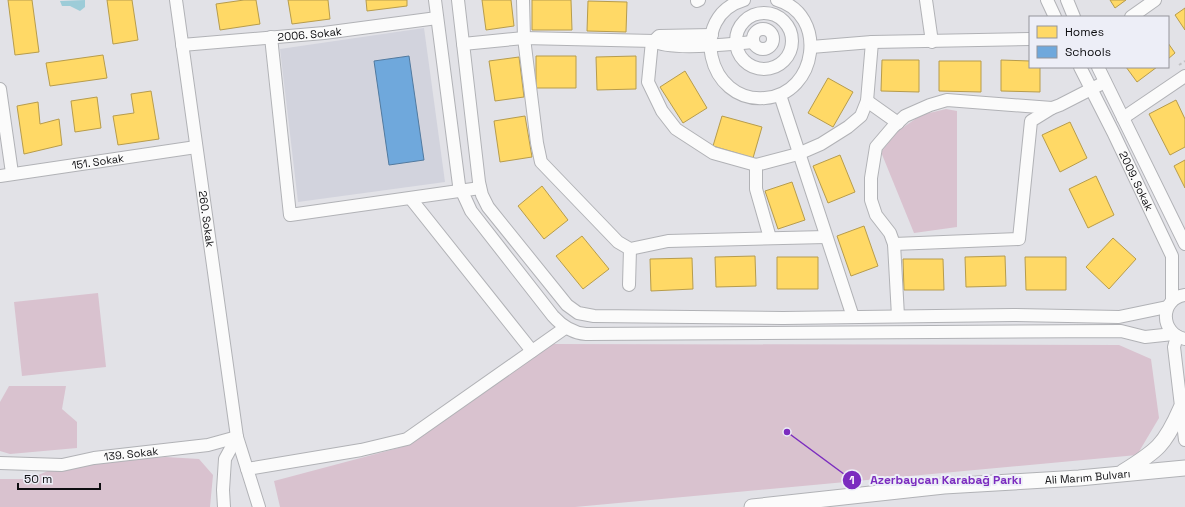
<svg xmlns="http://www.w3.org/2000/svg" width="1185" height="507" font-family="'Space Grotesk',sans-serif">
  <rect width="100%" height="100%" fill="#e2e2e7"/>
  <!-- built -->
  <path fill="#d2d3dd" d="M424 28 445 182 298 202 280 49Z"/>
  <!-- green -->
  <path fill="#d9c2cf" d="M946 109 957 111V227L914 233 881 152 898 131 921 115Z
    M98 293 106 367 22 376 14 302Z
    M548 344 1119 345 1151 359 1159 418 1137 455 575 507H280L274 481 402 447Z
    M9 386H66L62 409 77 422V448L10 454 0 451V402Z
    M166 457 199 459 213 475 210 507H0V479H29L62 465Z"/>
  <!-- water -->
  <path fill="#9dccd8" d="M85 0V7L80 11 70 6H62L60 1Z"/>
  <!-- homes -->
  <path fill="#ffd966" stroke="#b79c4c" d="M8 0H32L39 52 15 55Z
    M107 0H132L138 40 113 44Z
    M244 0H256L260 24 220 30 216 4Z
    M288 0H328L330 19 292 24Z
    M366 0H407V6L367 11Z
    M482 0H511L514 26 486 30Z
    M532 0H571L572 30H532Z
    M1110 0H1126L1115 8Z
    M588 1 627 2 626 32 587 31Z
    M1185 8V30L1175 15Z
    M1168 43 1175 53 1168 59Z
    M103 55 107 78 50 86 46 63Z
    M536 56H576V88H536Z
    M636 56V89L597 90 596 57Z
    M519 57 524 97 495 101 489 61Z
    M882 60H919V92L881 91Z
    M1001 60 1030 61V67H1040V92L1001 91Z
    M939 61H981V92L939 91Z
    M1126 67H1157L1137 82Z
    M685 71 707 108 683 123 660 87Z
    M828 78 853 92 833 127 808 113Z
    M151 91 159 139 118 145 113 116 134 113 131 94Z
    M97 97 101 128 75 132 71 101Z
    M1176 100 1185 119V147L1170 155 1149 114Z
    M38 102 40 124 59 119 62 145 24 154 17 106Z
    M525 116 532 157 500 162 494 121Z
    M722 116 762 127 753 158 713 146Z
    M1070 122 1087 158 1060 172 1042 135Z
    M840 155 855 192 828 203 813 166Z
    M1185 160V188L1174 166Z
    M1096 176 1114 215 1088 228 1069 189Z
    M792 182 805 220 778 229 765 191Z
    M542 186 568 220 544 239 518 206Z
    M864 226 878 266 851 276 837 236Z
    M582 236 609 269 583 289 556 256Z
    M1113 238 1136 259 1109 289 1086 267Z
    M755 256 756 286 716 287 715 257Z
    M1005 256 1006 286 966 287 965 257Z
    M777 257H818V289H777Z
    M1025 257H1066V290H1026Z
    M692 258 693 289 651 291 650 259Z
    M903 259H943L944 290H904Z"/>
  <!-- schools -->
  <path fill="#6fa8dc" stroke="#527a9f" d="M409 56 424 160 389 165 374 61Z"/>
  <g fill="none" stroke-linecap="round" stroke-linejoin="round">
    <defs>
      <g id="minor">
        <path id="s1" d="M176 0 237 437 259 507"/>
        <path d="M435 0 459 185 471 211 553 316C562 326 572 333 586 334L1121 331 1145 337 1173 334"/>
        <path d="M458 0 479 182 482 195 488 207 567 305 578 313 594 316 783 318 1013 315 1119 317 1167 307"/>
        <path d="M523 0 524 38 537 143 541 162 618 242 630 249 668 241 826 237"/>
        <path d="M744 0C688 16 707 103 765 98 818 94 828 14 777 0"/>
        <path d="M926 0 932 42"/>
        <path d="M1047 0 1055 17"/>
        <path d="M1067 0 1074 17"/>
        <path d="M697 1 699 0"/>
        <circle cx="764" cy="41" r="28"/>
        <path d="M1131 17 1155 0"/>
        <circle cx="763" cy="39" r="10"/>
        <path d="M271 37 290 215 480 188"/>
        <path d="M652 41 648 82 662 111 676 129 713 153 756 165 798 154 821 144 848 127 861 116 867 101 872 42"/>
        <path d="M654 41 659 36 712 35"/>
        <path d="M463 44 524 38 654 41C669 51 733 44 753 42"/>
        <path id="s2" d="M182 45 324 33 437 18"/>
        <path d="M811 47 872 42 1030 39"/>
        <path id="s3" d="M1080 67 1113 132 1172 256V301"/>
        <path d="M1098 67 1185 244"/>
        <path d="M0 89 12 173"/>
        <path d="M780 95 853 317"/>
        <path d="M867 101 898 123"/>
        <path d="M1123 118 1185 76"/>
        <path d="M756 165V189L770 238"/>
        <path id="s4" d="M0 176 196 147"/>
        <path d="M411 199 532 351"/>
        <path d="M894 244 1019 239 1031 121 1052 108"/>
        <path d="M629 285 630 249"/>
        <path d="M1185 295C1159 299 1160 334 1185 339"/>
        <path d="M898 316 894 244 890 233 876 215 871 200V178L876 147 893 127 905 116 930 105 947 100 1052 108 1060 105 1105 82"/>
        <path d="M1177 336 1174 347 1185 440"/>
        <path id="s5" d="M0 463 62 465 94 458 208 445 237 437"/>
        <path d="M247 469 361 450 407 439 565 328"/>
        <path d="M224 507 223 490 225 459 237 437"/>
      </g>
      <g id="major">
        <path d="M1123 472C1157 451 1165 445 1181 408"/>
        <path id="s6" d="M752 507 944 486 1079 478 1185 468"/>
      </g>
    </defs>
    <!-- minor casing -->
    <use href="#minor" stroke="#b1b2b6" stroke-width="14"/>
    <!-- major casing -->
    <use href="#major" stroke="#b1b2b6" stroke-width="17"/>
    <!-- path -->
    <path stroke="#c2c2c4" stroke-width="2" stroke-dasharray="3 3" stroke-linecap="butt" d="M1179 65 1185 61"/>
    <!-- minor -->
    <use href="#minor" stroke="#fbfbfb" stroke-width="12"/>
    <!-- major -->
    <use href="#major" stroke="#fbfbfb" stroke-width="15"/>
  </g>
  <g text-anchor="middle" stroke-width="4" stroke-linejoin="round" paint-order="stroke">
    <!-- street labels -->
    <g font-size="11" fill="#0e0e11" stroke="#edeef7">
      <text dy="4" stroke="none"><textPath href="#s2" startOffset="128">2006. Sokak</textPath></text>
      <text dy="4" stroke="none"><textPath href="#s4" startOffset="99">151. Sokak</textPath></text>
      <text dy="4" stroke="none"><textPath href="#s3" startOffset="127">2009. Sokak</textPath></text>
      <text dy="4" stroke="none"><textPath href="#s1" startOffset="221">260. Sokak</textPath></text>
      <text dy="4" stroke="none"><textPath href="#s5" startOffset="132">139. Sokak</textPath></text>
      <text dy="4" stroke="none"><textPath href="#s6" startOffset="337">Ali Marım Bulvarı</textPath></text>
    </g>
  </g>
  <!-- callouts -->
  <path fill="none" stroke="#7b2cbf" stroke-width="1.5" d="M787 432L852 480"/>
  <g fill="#7b2cbf" stroke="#edeef7" stroke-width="1.5">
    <circle cx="787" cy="432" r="4"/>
    <circle cx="852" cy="480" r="10"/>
  </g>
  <g font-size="12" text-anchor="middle" font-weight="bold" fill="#fff">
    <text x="852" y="484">1</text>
  </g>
  <g font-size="12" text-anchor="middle" font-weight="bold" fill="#7b2cbf" stroke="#edeef7" stroke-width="4" stroke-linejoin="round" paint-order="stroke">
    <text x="946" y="484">Azerbaycan Karabağ Parkı</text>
  </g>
  <!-- legend -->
  <rect x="1029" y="16" width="140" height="52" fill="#edeef7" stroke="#94949b"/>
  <rect x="1037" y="26" width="20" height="12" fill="#ffd966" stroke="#94949b"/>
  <text x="1065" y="36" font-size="12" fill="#0e0e11">Homes</text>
  <rect x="1037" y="46" width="20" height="12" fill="#6fa8dc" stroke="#94949b"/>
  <text x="1065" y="56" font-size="12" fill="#0e0e11">Schools</text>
  <!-- scale -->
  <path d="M18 483v6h82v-6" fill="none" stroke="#0e0e11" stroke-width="2"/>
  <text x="24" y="483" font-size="12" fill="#0e0e11" stroke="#edeef7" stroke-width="3" paint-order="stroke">50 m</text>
</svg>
